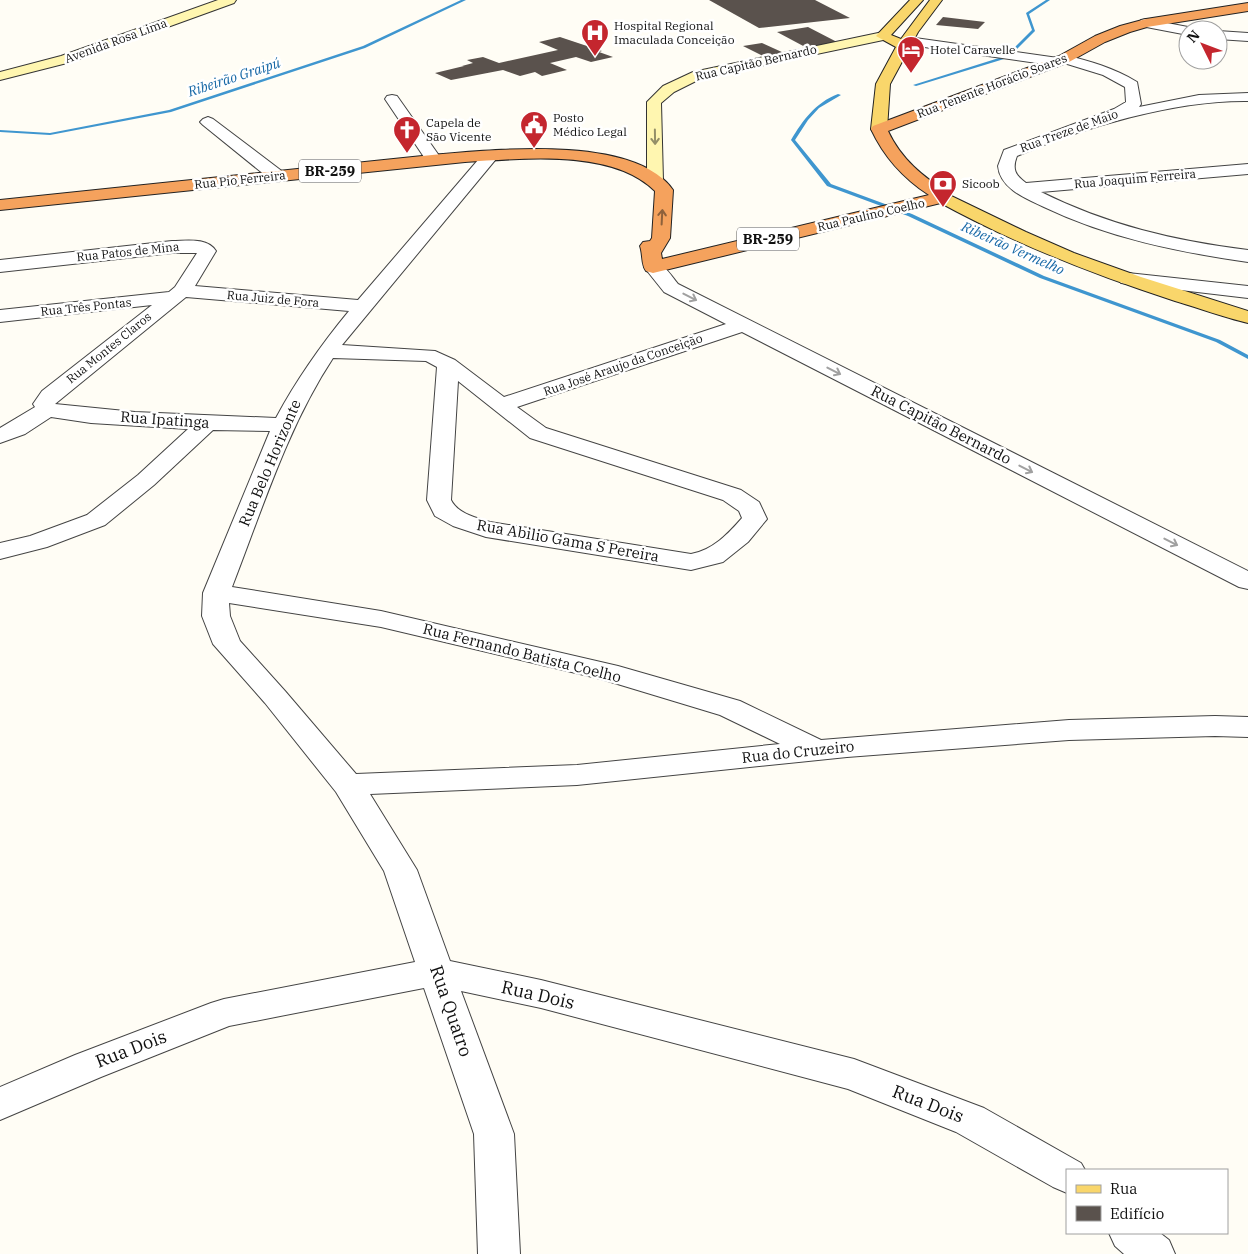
<svg xmlns="http://www.w3.org/2000/svg" width="1248" height="1254" font-family="'IBM Plex Serif',serif">
  <rect width="100%" height="100%" fill="#fffdf5"/>
  <g fill="none" stroke-linecap="round" stroke-linejoin="round">
    <!-- stream -->
    <path fill="#3f96cf" fill-rule="evenodd" d="M461 0H466L365 48 171 112 50 135 0 132V130L50 133 169 110 363 46Z
      M1046 0H1050L1029 14 1035 31 1016 50 1004 59 916 86 913 85 1002 57 1014 48 1032 30 1026 13Z
      M838 94 841 95 819 108 808 120 795 140 831 184 912 214 1044 276 1220 340 1248 355V359L1216 342 1040 278 908 216 827 186 791 140C803 120 815 103 838 94Z"/>
  </g>
  <!-- building -->
  <path fill="#5a524d" d="M709 0H815L850 18 759 28Z
    M943 17 985 22 978 29 936 25Z
    M808 27 837 42 807 48 777 32Z
    M560 37 602 51 599 52 613 57 591 62 576 57 550 63 567 70 542 76 535 72 520 76 503 70 451 80 435 73 464 66H462L473 63 467 60 483 57 499 63 558 50 539 42Z
    M762 43 784 53 765 57 743 46Z"/>
  <g fill="none" stroke-linecap="round" stroke-linejoin="round">
    <defs>
      <path id="street" d="M1146 19 1188 27 1194 30H1188V35L1141 26 1139 23 1141 20Z
        M1218 31 1248 33V41L1218 39Z
        M908 37 1058 58 1064 55C1090 61 1114 68 1137 82L1141 104 1139 107 1199 95 1248 93V101C1175 100 1084 127 1017 156 1012 169 1015 175 1026 183L1248 164V174L1041 192C1107 225 1175 241 1248 250V262C1178 252 1109 238 1044 207 1027 199 1000 189 998 166L1004 150 1114 109 1126 102 1125 87 1103 75 1064 63 1058 66 903 44 901 41Z
        M392 95 397 96 440 157 442 160 440 163H428L385 99 387 96Z
        M208 117 213 119 283 172 285 176 283 180H271L203 125 200 122 203 119Z
        M490 151 496 153 498 156 496 159 342 345 435 351 455 360 504 397 726 324 664 292 644 267 646 263C662 259 669 273 678 284L1248 571V589L1239 587 742 332 517 407 546 428 741 490 759 502 767 519 748 542 723 562 691 570 486 537 453 526 435 516 427 500 437 367 426 361 333 358C287 428 262 510 232 587L381 611 618 666 740 701 821 740 1069 720 1215 716 1248 717V737L1215 736 1069 740 847 757 577 785 370 794 417 870 450 961 541 980 854 1059 984 1108 1081 1163 1085 1170H1067V1193L1053 1187 956 1132 848 1089 541 1008 461 991 514 1134 520 1254H478L474 1134 424 988 229 1026 101 1077 0 1120V1087L75 1055 211 1003 224 999 415 962 384 871 336 792 265 703 213 644 202 616 203 593 270 431 213 430 154 485 105 525 47 547 0 559V543L30 536 87 515 138 475 188 429 91 423 51 417 25 434 0 443V428L35 407 33 404 42 391 152 305 0 322V310L169 292 175 287 197 253H172L0 272V260L172 241C187 241 207 237 216 251L195 286 358 300 484 153ZM186 297 349 311C321 345 297 379 276 418L135 412 55 404ZM458 381 530 438 723 500 739 511 742 518C728 534 713 550 691 554L490 522C477 518 458 514 451 500ZM229 603 381 627 601 679 720 715 780 744 577 765 356 774 285 691 240 641 230 616Z
        M1128 273 1248 286V298L1121 283 1118 279 1121 275Z
        M1109 1233H1160L1169 1240 1175 1254H1124L1115 1246Z"/>
      <path id="secondary" d="M218 0H236L234 3 71 62 0 80V72L61 56Z
        M883 32 890 36 888 39 702 78 674 92 661 103 663 181 661 185H649L647 181V102L663 86 693 72Z"/>
      <path id="primary" d="M910 0H923L891 35 901 39 930 0H942L918 32 890 84 887 129 885 132H873L871 129 876 84 896 47 876 36Z
        M943 192 1026 232 1074 253 1141 277 1248 311V323C1223 317 1199 308 1175 301 1092 274 1013 243 937 201L934 197 937 193Z"/>
      <path id="highway" d="M1248 3V11L1147 27 1130 32 1105 42 1069 62 888 131C901 159 923 177 949 193L952 197 949 201 653 273 646 271C641 264 643 254 640 246L643 242 650 241 652 238 655 191C612 148 522 159 465 162L0 210V200L432 155C492 150 634 134 673 190L670 238 661 253 662 259 929 195C903 178 884 157 871 129L873 126 1059 56 1095 36 1120 26 1146 19Z"/>
    </defs>
    <!-- street casing -->
    <use href="#street" stroke="#444" stroke-width="2"/>
    <!-- secondary casing -->
    <use href="#secondary" stroke="#333" stroke-width="2"/>
    <!-- primary casing -->
    <use href="#primary" stroke="#222" stroke-width="2"/>
    <!-- highway casing -->
    <use href="#highway" stroke="#222" stroke-width="2"/>
    <!-- street -->
    <use href="#street" fill="#fff" fill-rule="evenodd"/>
    <!-- secondary -->
    <use href="#secondary" fill="#fff6b0" fill-rule="evenodd"/>
    <!-- primary -->
    <use href="#primary" fill="#f9d66b" fill-rule="evenodd"/>
    <!-- highway -->
    <use href="#highway" fill="#f5a25d" fill-rule="evenodd"/>
  </g>
  <!-- one-way arrows -->
  <defs><path id="oneway-shaft" d="M-6 0H5M1.5-3L5.5 0L1.5 3" fill="none" stroke-width="1.6" stroke-linecap="round" stroke-linejoin="round" transform="scale(1.25)"/></defs>
  <use stroke="#948f68" href="#oneway-shaft" transform="translate(655 137) rotate(89)"/>
  <use stroke="#8e613b" href="#oneway-shaft" transform="translate(662 217) rotate(-87)"/>
  <g stroke="#a0a0a0">
    <use href="#oneway-shaft" transform="translate(690 297) rotate(27)"/>
    <use href="#oneway-shaft" transform="translate(834 371) rotate(27)"/>
    <use href="#oneway-shaft" transform="translate(1026 469) rotate(27)"/>
    <use href="#oneway-shaft" transform="translate(1171 542) rotate(27)"/>
  </g>
  <!-- icons -->
  <defs>
    <symbol id="hospital-pin" viewBox="-11 -11 22 30"><path d="M0 17L-7.5 6A9.5 9.5 0 1 1 7.5 6Z" fill="#c4262e" stroke="#fff"/><path d="M-5-5h3v3.5h4V-5h3V5h-3V1.5h-4V5h-3Z" fill="#fff"/></symbol>
    <symbol id="hotel-pin" viewBox="-11 -11 22 30"><path d="M0 17L-7.5 6A9.5 9.5 0 1 1 7.5 6Z" fill="#c4262e" stroke="#fff"/><path d="M-6-4.5h1.5V1H6V5H4.5V3h-9V5H-6ZM-4 0a1.8 1.8 0 1 1 3.6 0ZM.5 0V-2.5h3Q6-2.5 6 0Z" fill="#fff"/></symbol>
    <symbol id="civic-pin" viewBox="-11 -11 22 30"><path d="M0 17L-7.5 6A9.5 9.5 0 1 1 7.5 6Z" fill="#c4262e" stroke="#fff"/><path d="M-.6-6.5H3V-4.5H.6V-3L4-1V1h2V6H-6V1h2V-1L-.6-3ZM-1.2 2.5V6h2.4V2.5Z" fill="#fff"/></symbol>
    <symbol id="church-pin" viewBox="-11 -11 22 30"><path d="M0 17L-7.5 6A9.5 9.5 0 1 1 7.5 6Z" fill="#c4262e" stroke="#fff"/><path d="M-1.2-6h2.4v3.5h3.3v2.4h-3.3V6h-2.4V-.1h-3.3v-2.4h3.3Z" fill="#fff"/></symbol>
    <symbol id="bank-pin" viewBox="-11 -11 22 30"><path d="M0 17L-7.5 6A9.5 9.5 0 1 1 7.5 6Z" fill="#c4262e" stroke="#fff"/><path d="M-6-4H6V4H-6ZM0-2.3a2.3 2.3 0 1 0 0 4.6a2.3 2.3 0 1 0 0-4.6Z" fill="#fff"/></symbol>
  </defs>
  <g fill-rule="evenodd">
    <use href="#hospital-pin" x="579" y="17" width="32" height="43"/>
    <use href="#hotel-pin" x="895" y="34" width="32" height="43"/>
    <use href="#civic-pin" x="518" y="109" width="32" height="43"/>
    <use href="#church-pin" x="391" y="114" width="32" height="43"/>
    <use href="#bank-pin" x="927" y="168" width="32" height="43"/>
  </g>
  <g text-anchor="middle" stroke-width="5" stroke-linejoin="round" paint-order="stroke">
    <!-- far-poi labels -->
    <g font-size="12" fill="#111" stroke="#fff" text-anchor="start">
      <text x="614" y="30">Hospital Regional<tspan x="614" dy="14">Imaculada Conceição</tspan></text>
      <text x="930" y="54">Hotel Caravelle</text>
      <text x="553" y="122">Posto<tspan x="553" dy="14">Médico Legal</tspan></text>
      <text x="426" y="127">Capela de<tspan x="426" dy="14">São Vicente</tspan></text>
      <text x="962" y="188">Sicoob</text>
    </g>
    <!-- far-street labels -->
    <g font-size="12" fill="#111" stroke="#fff">
      <text transform="translate(116 41) rotate(-20)" y="4">Avenida Rosa Lima</text>
      <text transform="translate(756 63) rotate(-13)" y="4">Rua Capitão Bernardo</text>
      <text transform="translate(992 86) rotate(-21)" y="4">Rua Tenente Horácio Soares</text>
      <text transform="translate(1069 131) rotate(-20)" y="4">Rua Treze de Maio</text>
      <text transform="translate(1135 179) rotate(-5)" y="4">Rua Joaquim Ferreira</text>
      <text transform="translate(240 180) rotate(-6)" y="4">Rua Pio Ferreira</text>
      <text transform="translate(871 215) rotate(-13)" y="4">Rua Paulino Coelho</text>
      <text transform="translate(128 252) rotate(-6)" y="4">Rua Patos de Mina</text>
      <text transform="translate(273 299) rotate(5)" y="4">Rua Juiz de Fora</text>
      <text transform="translate(86 307) rotate(-6)" y="4">Rua Três Pontas</text>
      <text transform="translate(109 348) rotate(-39)" y="4">Rua Montes Claros</text>
      <text transform="translate(623 365) rotate(-19)" y="4">Rua José Araujo da Conceição</text>
    </g>
    <!-- far-water labels -->
    <g font-size="14" font-style="italic" fill="#1768a6" stroke="#fff">
      <text transform="translate(234 77) rotate(-18)" y="5">Ribeirão Graipú</text>
      <text transform="translate(1013 248) rotate(24)" y="5">Ribeirão Vermelho</text>
    </g>
    <!-- shield labels -->
    <g fill="#fff" stroke="#585858" stroke-width="1">
      <rect x="299" y="159.5" width="62" height="23" rx="4"/>
      <rect x="737" y="227.5" width="62" height="23" rx="4"/>
    </g>
    <g font-size="14" font-weight="bold" fill="#111">
      <text x="330" y="176">BR-259</text>
      <text x="768" y="244">BR-259</text>
    </g>
    <!-- street labels -->
    <g font-size="15" fill="#111" stroke="#fff">
      <text transform="translate(165 420) rotate(4)" y="5">Rua Ipatinga</text>
      <text transform="translate(941 425) rotate(27)" y="5">Rua Capitão Bernardo</text>
      <text transform="translate(270 463) rotate(-67)" y="5">Rua Belo Horizonte</text>
      <text transform="translate(568 541) rotate(10)" y="5">Rua Abilio Gama S Pereira</text>
      <text transform="translate(522 653) rotate(14)" y="5">Rua Fernando Batista Coelho</text>
      <text transform="translate(798 752) rotate(-6)" y="5">Rua do Cruzeiro</text>
    </g>
    <!-- near-street labels -->
    <g font-size="18" fill="#111" stroke="#fff">
      <text transform="translate(538 995) rotate(13)" y="6">Rua Dois</text>
      <text transform="translate(451 1011) rotate(71)" y="6">Rua Quatro</text>
      <text transform="translate(131 1049) rotate(-21)" y="6">Rua Dois</text>
      <text transform="translate(928 1104) rotate(21)" y="6">Rua Dois</text>
    </g>
  </g>
  <!-- legend -->
  <rect x="1066" y="1169" width="162" height="65" fill="#ffffff" stroke="#a0a0a0"/>
  <rect x="1076" y="1185" width="25" height="8" fill="#f9d66b" stroke="#a0a0a0"/>
  <text x="1110" y="1194" font-size="15" fill="#111111">Rua</text>
  <rect x="1076" y="1206" width="25" height="15" fill="#5a524d" stroke="#a0a0a0"/>
  <text x="1110" y="1219" font-size="15" fill="#111111">Edifício</text>
  <!-- north arrow -->
  <g transform="translate(1203 45) rotate(312)"><circle r="24" fill="#ffffff" stroke="#a0a0a0"/>
  <path d="M0-4L9 19L0 12L-9 19Z" fill="#c4262e"/>
  <text y="-8" font-size="14" font-weight="bold" text-anchor="middle" fill="#111111">N</text>
  </g>
</svg>
